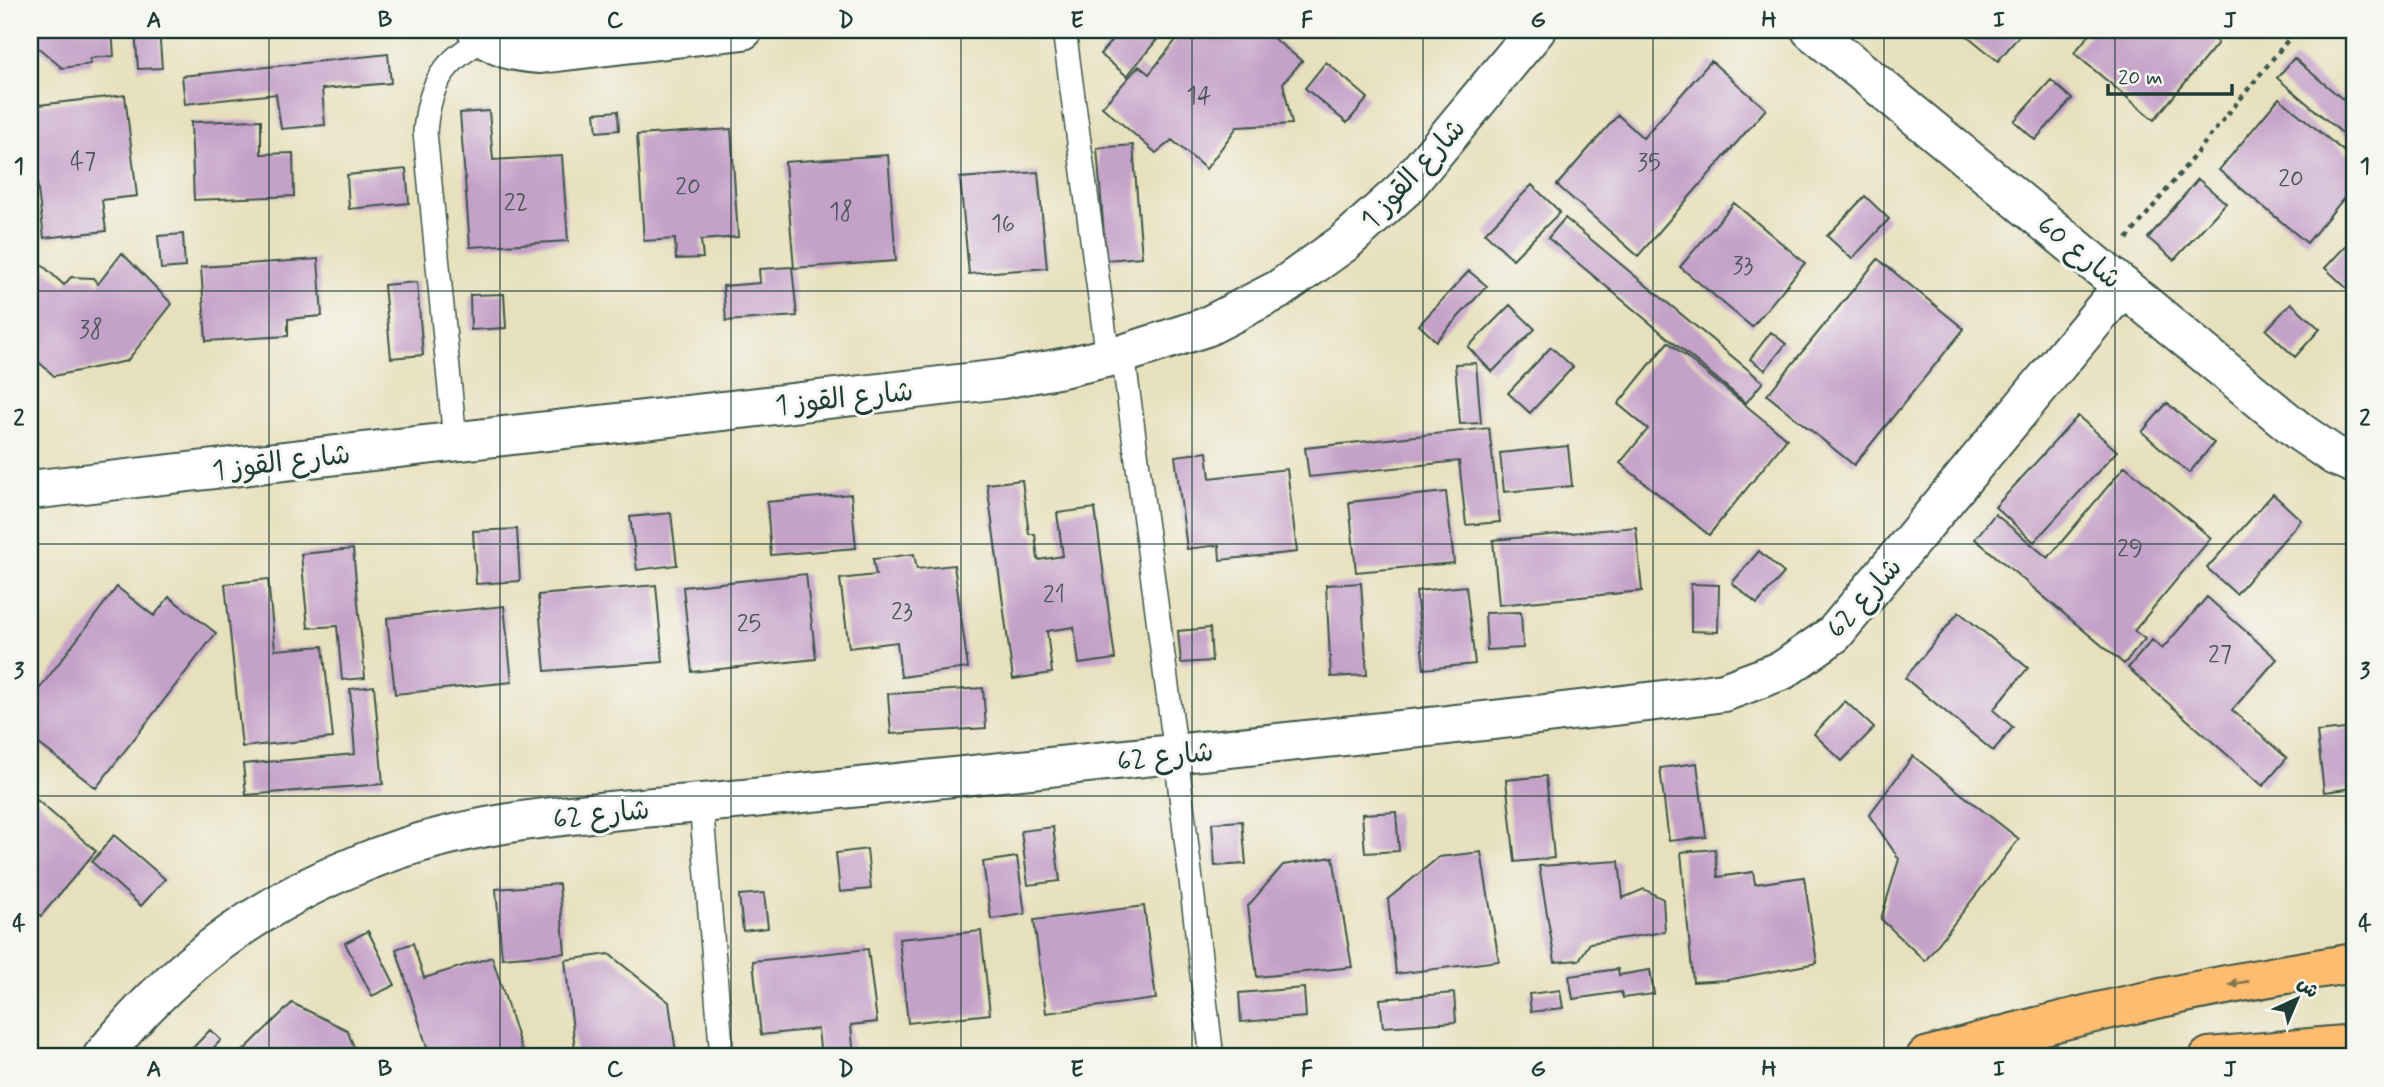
<svg xmlns="http://www.w3.org/2000/svg" width="2384" height="1087" font-family="Mynerve,'Playpen Sans Arabic',sans-serif">
  <rect width="100%" height="100%" fill="#f6f6f2"/>
  <filter id="ink" filterUnits="userSpaceOnUse"><feTurbulence type="fractalNoise" baseFrequency=".0143" numOctaves="2"/><feDisplacementMap in="SourceGraphic" scale="14" xChannelSelector="R" yChannelSelector="G"/><feConvolveMatrix kernelMatrix="1 2 1 2 8 2 1 2 1" color-interpolation-filters="sRGB"/></filter>
  <filter id="wash" filterUnits="userSpaceOnUse"><feTurbulence type="fractalNoise" baseFrequency=".00686" numOctaves="4" result="noise"/><feDisplacementMap in="SourceGraphic" scale="28" xChannelSelector="R" yChannelSelector="G"/><feGaussianBlur stdDeviation="1.57" result="paint"/><feColorMatrix in="noise" values="0 0 0 0 0 0 0 0 0 0 0 0 0 0 0 0 0 1.4 0 .05"/><feComposite in="paint" operator="in"/></filter>
  <g filter="url(#wash)">
    <rect width="100%" height="100%" fill="#e7e0bc"/>
    <g id="blocks">
      <!-- building -->
      <path fill="#c4a1c8" d="M30 30H112L114 56 90 58 91 64 62 68 40 49 30 44Z
        M135 30H159L162 68 138 69Z
        M1121 30H1165L1127 76 1100 54Z
        M1184 30H1263L1302 61 1283 83 1292 124 1237 127 1206 169 1172 140 1156 153 1102 107 1139 66 1149 74Z
        M1969 30H2024L1998 61 1965 34Z
        M2093 30H2203L2218 43 2154 120 2074 53Z
        M388 54 391 83 322 89 325 125 281 129 276 94 185 104 182 76Z
        M2294 58 2354 109V143L2277 78Z
        M1711 61 1766 109 1638 256 1557 185 1618 115 1643 138Z
        M1326 62 1368 98 1347 123 1305 88Z
        M2051 80 2072 99 2035 140 2014 121Z
        M125 95 137 196 102 200 106 231 44 238 30 126V106Z
        M2279 98 2354 160V186L2307 243 2219 170Z
        M489 111 493 160 562 156 568 241 470 247 460 113Z
        M618 111 619 130 597 132 595 113Z
        M261 120V154L293 153 294 196 194 200 191 122Z
        M731 129 738 237 701 240 703 258 676 259 675 239 644 241 637 135Z
        M1133 145 1142 257 1106 260 1097 148Z
        M888 155 896 261 794 268 785 162Z
        M406 169 409 203 349 209 347 175Z
        M1038 172 1047 268 969 274 960 178Z
        M2198 179 2226 203 2174 260 2148 238Z
        M1532 185 1560 212 1513 259 1485 233Z
        M1865 196 1889 219 1852 259 1827 236Z
        M1734 203 1805 263 1752 327 1680 267Z
        M1565 218 1763 382 1746 403 1548 238Z
        M183 234 185 267 161 269 158 236Z
        M2354 237V295L2325 268Z
        M122 253 172 304 127 361 54 376 30 354V275L39 262 64 285 71 277 93 278 98 284Z
        M318 259 322 316 288 319V336L206 341 201 267Z
        M1878 259 1964 329 1854 465 1767 395Z
        M792 267 797 316 726 321 723 286 760 283 759 269Z
        M1469 271 1487 286 1436 341 1419 325Z
        M417 282 423 355 391 358 384 285Z
        M504 294 506 328 471 330 470 295Z
        M2291 303 2320 329 2295 357 2266 330Z
        M1510 305 1535 329 1492 372 1468 347Z
        M1771 332 1786 344 1765 370 1750 359Z
        M1668 342 1787 439 1709 535 1620 463 1648 429 1618 404Z
        M1551 347 1573 367 1530 413 1508 393Z
        M1476 363 1481 423 1460 424 1455 364Z
        M2167 403 2214 443 2189 473 2142 432Z
        M2078 416 2117 451 2034 542 1995 507Z
        M1489 428 1500 522 1466 525 1459 461 1309 477 1305 448Z
        M1568 446 1572 486 1504 492 1500 453Z
        M1207 452 1210 478 1287 469 1297 552 1220 560 1219 545 1187 549 1175 456Z
        M2125 466 2211 538 2134 631 2145 639 2124 664 1975 539 1995 514 2048 558Z
        M1022 480 1029 534H1035L1038 560 1063 556 1057 513 1095 508 1115 659 1079 664 1074 627 1047 631 1052 673 1013 679 987 484Z
        M1446 492 1454 563 1356 572 1349 502Z
        M851 494 856 548 771 555 767 502Z
        M2273 494 2301 520 2236 594 2207 568Z
        M671 513 677 565 637 570 630 517Z
        M1636 527 1642 591 1499 605 1493 540Z
        M517 529 520 581 476 584 473 531Z
        M353 549 365 678 342 680 337 626 308 628 301 554Z
        M1759 551 1784 573 1757 604 1732 583Z
        M914 554 917 569 954 565 968 668 901 677 897 642 849 648 840 579 876 575 873 559Z
        M806 574 816 659 692 672 683 587Z
        M268 579 275 650 323 646 333 738 242 747 225 584Z
        M1361 583 1367 675 1331 677 1326 585Z
        M1691 584 1719 585 1718 632 1691 631Z
        M656 585 663 662 545 671 538 595Z
        M1466 586 1475 664 1424 669 1416 591Z
        M117 587 154 616 169 597 216 633 96 788 30 737V701Z
        M2207 597 2277 659 2232 710 2287 758 2263 786 2128 668 2152 640 2162 649Z
        M504 606 512 682 395 694 387 618Z
        M1521 612 1523 648 1487 650 1485 613Z
        M1959 612 2028 668 1993 710 2013 727 1993 751 1905 678Z
        M1210 628 1212 661 1181 663 1178 631Z
        M374 686 383 784 246 795 243 764 355 754 350 689Z
        M983 688 986 728 891 734 888 694Z
        M1845 701 1874 728 1842 761 1814 734Z
        M2354 728V788L2324 792 2317 732Z
        M1913 756 2019 839 1925 961 1881 919 1899 859 1869 815Z
        M1697 763 1706 837 1669 841 1660 768Z
        M1546 776 1554 858 1515 862 1506 780Z
        M30 794 96 851 41 916 30 907Z
        M1396 812 1399 851 1365 853 1362 814Z
        M1242 821 1246 864 1215 866 1212 823Z
        M1053 827 1060 881 1028 885 1021 831Z
        M114 835 165 879 141 906 92 862Z
        M867 849 871 889 840 892 836 853Z
        M1715 849 1718 877 1753 872 1755 884 1804 877 1817 963 1727 980 1693 982 1681 852Z
        M1481 852 1499 961 1396 974 1388 899 1439 857Z
        M1017 857 1025 914 991 919 983 862Z
        M1333 857 1352 967 1257 977 1248 906 1283 865Z
        M1619 861 1623 898 1644 889 1663 899 1665 932 1590 943 1579 960 1555 962 1539 866Z
        M559 884 565 953 502 958 496 889Z
        M764 893 768 928 743 931 739 895Z
        M1144 906 1156 999 1046 1013 1034 920Z
        M368 931 395 985 372 996 345 943Z
        M981 931 990 1014 908 1023 899 939Z
        M413 943 424 978 492 957 524 1057H430L396 949Z
        M868 949 877 1022 851 1025 854 1057H821L818 1029 761 1035 753 961Z
        M609 954 669 1002 676 1053 633 1057H576L565 960Z
        M1618 969 1619 975 1650 970 1654 994 1623 998 1621 992 1573 999 1569 976Z
        M1304 988 1306 1017 1241 1022 1239 993Z
        M1560 990 1563 1008 1531 1012 1529 994Z
        M1454 993 1456 1022 1383 1027 1380 999Z
        M292 1003 347 1030 358 1057H237Z
        M210 1030 221 1040 205 1057H195L189 1052Z"/>
    </g>
  </g>
  <g filter="url(#ink)">
    <use href="#blocks" fill-opacity="0" stroke="#3d5548" stroke-width="2"/>
    <g fill="none" stroke-linecap="round" stroke-linejoin="round">
      <defs>
        <path id="lane" d="M1064 30 1108 358
          M1123 354 1176 754 1211 1050
          M455 441 425 132C429 85 443 60 485 39
          M701 803 722 1057"/>
        <path id="street" d="M477 30C494 49 515 52 540 54L743 30
          M1811 30 2300 432 2335 456 2354 464
          M30 490 1002 379 1062 368 1123 354 1206 327 1278 290 1344 243 1404 189 1536 30
          M102 1057C172 968 262 902 367 861 465 821 573 814 677 805 729 801 780 795 831 790 1021 770 1211 750 1401 730 1509 718 1617 707 1724 692L1783 670 1834 634 2123 286"/>
        <path id="highway" d="M1926 1057C2066 1016 2210 985 2354 963
          M2209 1057 2354 1044"/>
      </defs>
      <!-- lane casing -->
      <use href="#lane" stroke="#3d5548" stroke-width="26"/>
      <!-- street casing -->
      <use href="#street" stroke="#3d5548" stroke-width="42"/>
      <!-- highway casing -->
      <use href="#highway" stroke="#3d5548" stroke-width="42"/>
      <!-- path -->
      <path stroke="#3d5548" stroke-width="4.5" stroke-dasharray="5 5" stroke-linecap="butt" d="M2127 239 2296 30"/>
      <!-- lane -->
      <use href="#lane" stroke="#fff" stroke-width="23"/>
      <!-- street -->
      <use href="#street" stroke="#fff" stroke-width="38"/>
      <!-- highway -->
      <use href="#highway" stroke="#fdbc70" stroke-width="38"/>
    </g>
    <!-- one-way arrows -->
    <defs><path id="oneway-solid" d="M-6-.8H1V-3.2L6.5 0L1 3.2V.8H-6Z" transform="scale(1.75)"/></defs>
    <use fill="#83764f" href="#oneway-solid" transform="translate(2239 983) rotate(170)"/>
  </g>
  <!-- grid -->
  <path fill="none" stroke="#1f3d34" stroke-width="2" stroke-opacity="0.55" d="M269 30V1057M500 30V1057M731 30V1057M961 30V1057M1192 30V1057M1423 30V1057M1653 30V1057M1884 30V1057M2115 30V1057M30 291H2354M30 544H2354M30 796H2354"/>
  <g text-anchor="middle" stroke-width="6" stroke-linejoin="round" paint-order="stroke">
    <!-- number labels -->
    <g font-size="24" fill="#485659">
      <text x="1199" y="103">14</text>
      <text x="83" y="169">47</text>
      <text x="1649" y="170">35</text>
      <text x="2291" y="186">20</text>
      <text x="688" y="194">20</text>
      <text x="516" y="210">22</text>
      <text x="841" y="219">18</text>
      <text x="1003" y="231">16</text>
      <text x="1743" y="273">33</text>
      <text x="91" y="337">38</text>
      <text x="2130" y="556">29</text>
      <text x="1054" y="602">21</text>
      <text x="902" y="619">23</text>
      <text x="749" y="631">25</text>
      <text x="2220" y="662">27</text>
    </g>
    <!-- street labels -->
    <g font-size="28" fill="#1f3d34" stroke="#f6f6f2">
      <text transform="translate(1412 173) rotate(-47)" y="10">شارع القوز 1</text>
      <text transform="translate(2080 251) rotate(39)" y="10">شارع 60</text>
      <text transform="translate(844 397) rotate(-6)" y="10">شارع القوز 1</text>
      <text transform="translate(281 461) rotate(-7)" y="10">شارع القوز 1</text>
      <text transform="translate(1863 597) rotate(-48)" y="10">شارع 62</text>
      <text transform="translate(1165 755) rotate(-6)" y="10">شارع 62</text>
      <text transform="translate(601 813) rotate(-6)" y="10">شارع 62</text>
    </g>
  </g>
  <!-- margin -->
  <rect width="2384" height="1087" fill="none" stroke="#f6f6f2" stroke-width="77"/>
  <!-- north arrow -->
  <g transform="translate(2297 999) rotate(44)" stroke="#f6f6f2" stroke-width="5" paint-order="stroke">
  <path d="M0-5L12 26L0 18L-12 26Z" fill="#1f3d34"/>
  <text y="-10" font-size="19" font-weight="bold" text-anchor="middle" fill="#1f3d34">ش</text>
  </g>
  <!-- scale -->
  <path d="M2108 84v10h124v-10" fill="none" stroke="#1f3d34" stroke-width="3.5"/>
  <text x="2118" y="84" font-size="21" fill="#1f3d34" stroke="#f6f6f2" stroke-width="5" paint-order="stroke">20 m</text>
  <rect x="38" y="38" width="2308" height="1010" fill="none" stroke="#1f3d34" stroke-width="2.5"/>
  <g font-size="23" text-anchor="middle" font-weight="bold" fill="#1f3d34">
    <text x="154" y="27">A</text>
    <text x="385" y="27">B</text>
    <text x="615" y="27">C</text>
    <text x="846" y="27">D</text>
    <text x="1077" y="27">E</text>
    <text x="1307" y="27">F</text>
    <text x="1538" y="27">G</text>
    <text x="1769" y="27">H</text>
    <text x="1999" y="27">I</text>
    <text x="2230" y="27">J</text>
    <text x="19" y="173">1</text>
    <text x="2365" y="173">1</text>
    <text x="19" y="425">2</text>
    <text x="2365" y="425">2</text>
    <text x="19" y="678">3</text>
    <text x="2365" y="678">3</text>
    <text x="19" y="930">4</text>
    <text x="2365" y="930">4</text>
    <text x="154" y="1076">A</text>
    <text x="385" y="1076">B</text>
    <text x="615" y="1076">C</text>
    <text x="846" y="1076">D</text>
    <text x="1077" y="1076">E</text>
    <text x="1307" y="1076">F</text>
    <text x="1538" y="1076">G</text>
    <text x="1769" y="1076">H</text>
    <text x="1999" y="1076">I</text>
    <text x="2230" y="1076">J</text>
  </g>
</svg>
